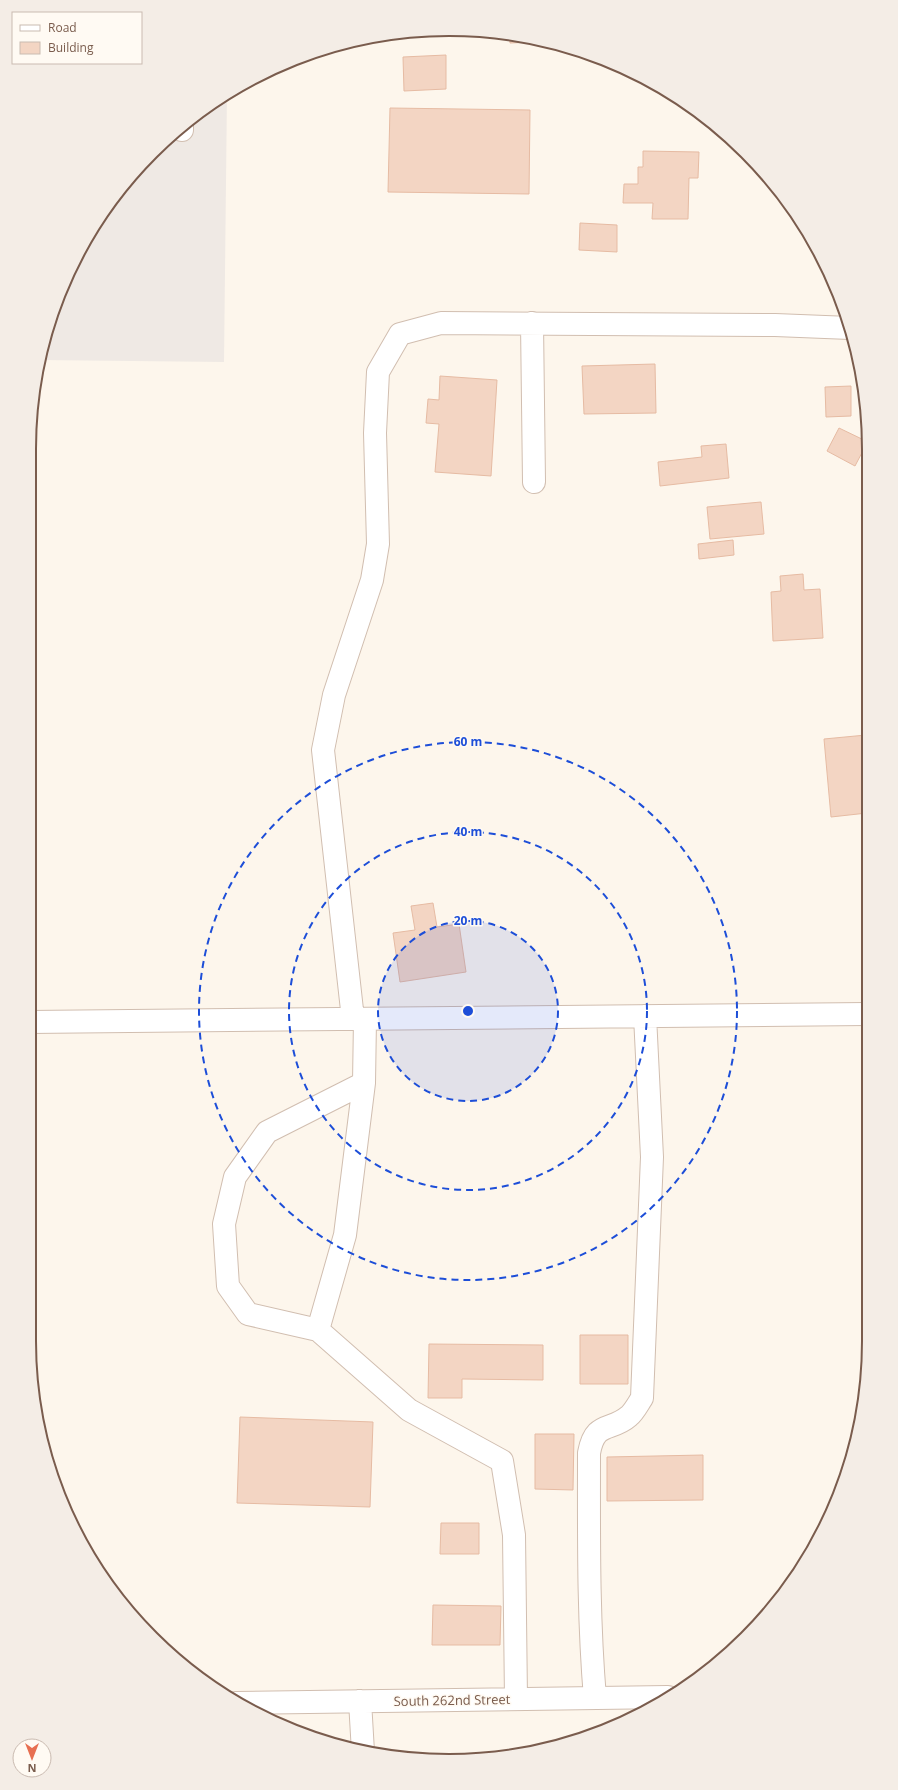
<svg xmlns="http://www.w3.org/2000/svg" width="898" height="1790" font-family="'Open Sans',sans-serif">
  <rect width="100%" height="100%" fill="#fdf6ec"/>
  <!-- industrial -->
  <path fill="#efe9e4" d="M227 94 224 362 40 360 43 341 72 263 116 194 172 133Z"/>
  <!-- building -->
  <path fill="#f3d5c3" stroke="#e6bba3" d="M510 35 534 39V42L510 43Z
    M446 55V89L404 91 403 57Z
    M390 108 530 110 529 194 388 192Z
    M643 151 699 152 698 178H689L688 219H652L653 203H623L624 184H638V167H643Z
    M580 223 617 225V252L579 250Z
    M655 364 656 413 584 414 582 366Z
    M440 376 497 380 491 476 435 472 439 424 426 423 428 399 439 400Z
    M851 386V416L826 417 825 387Z
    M839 428 866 441V445L855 466 827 451Z
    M726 444 729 478 660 486 658 462 702 457 701 446Z
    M761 502 764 534 710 539 707 507Z
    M733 540 734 555 699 559 698 544Z
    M803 574 804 590 820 589 823 638 773 641 771 592 781 591 780 576Z
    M866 735 867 813 831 817 824 739Z
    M433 903 437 927 459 924 466 972 400 982 393 933 415 930 411 906Z
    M580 1335H628V1384H580Z
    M429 1344 543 1345V1380L462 1379V1398H428Z
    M240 1417 373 1422 370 1507 237 1503Z
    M535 1434H574L573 1490 535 1489Z
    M703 1455V1500L607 1501V1457Z
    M441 1523H479V1554H440Z
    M433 1605 501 1606 500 1645H432Z"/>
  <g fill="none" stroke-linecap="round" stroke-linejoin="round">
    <defs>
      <path id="minor" d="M182 130V126
        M532 323 534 482
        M353 1019 323 750 334 695 372 580 378 544 375 433 378 372 400 334 441 323 775 325 850 328
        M29 1022 867 1014
        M364 1083 267 1132 235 1177 224 1224 228 1286 248 1314 318 1330 409 1410 502 1461 514 1535 516 1699
        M318 1330 345 1235 364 1083 365 1019
        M595 1698C588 1616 589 1535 589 1453 595 1420 611 1432 629 1416 634 1412 638 1404 642 1398L652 1157 645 1016
        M360 1701 363 1752
        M236 1703 668 1697"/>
    </defs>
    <!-- minor casing -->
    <use href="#minor" stroke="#d1beb0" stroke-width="24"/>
    <!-- minor -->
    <use href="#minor" stroke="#fff" stroke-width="22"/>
  </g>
  <!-- distance rings -->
  <circle cx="468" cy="1011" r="90" fill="#1d4ed8" fill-opacity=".12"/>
  <g fill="none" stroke="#1d4ed8" stroke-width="2" stroke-dasharray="7 5">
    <circle cx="468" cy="1011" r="90"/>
    <circle cx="468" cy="1011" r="179"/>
    <circle cx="468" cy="1011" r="269"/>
  </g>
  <g text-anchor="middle" stroke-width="3" stroke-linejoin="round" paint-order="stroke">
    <!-- street labels -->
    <g font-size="13" fill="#7a5c4d" stroke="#fffaf3">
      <text transform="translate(452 1700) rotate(-1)" y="5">South 262nd Street</text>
    </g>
  </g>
  <!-- crop -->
  <path d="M0 0H898V1790H0ZM449 36H449A413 413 0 0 1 862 449V1341A413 413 0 0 1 449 1754H449A413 413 0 0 1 36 1341V449A413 413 0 0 1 449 36Z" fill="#f4ede6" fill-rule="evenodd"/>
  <path fill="none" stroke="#7a5c4d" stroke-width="2" d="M449 36H449A413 413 0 0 1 862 449V1341A413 413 0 0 1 449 1754H449A413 413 0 0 1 36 1341V449A413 413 0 0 1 449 36Z"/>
  <circle cx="468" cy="1011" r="6" fill="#1d4ed8" stroke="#fffaf3" stroke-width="2"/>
  <g font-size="12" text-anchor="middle" font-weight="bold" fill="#1d4ed8" stroke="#fffaf3" stroke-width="3" stroke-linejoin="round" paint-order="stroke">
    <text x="468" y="746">60 m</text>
    <text x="468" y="836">40 m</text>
    <text x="468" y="925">20 m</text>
  </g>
  <!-- legend -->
  <rect x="12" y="12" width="130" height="52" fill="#fffaf3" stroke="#cabbb1"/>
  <rect x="20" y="25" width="20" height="6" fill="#ffffff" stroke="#cabbb1"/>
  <text x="48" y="32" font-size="12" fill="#7a5c4d">Road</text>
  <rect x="20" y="42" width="20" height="12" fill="#f3d5c3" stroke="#cabbb1"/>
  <text x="48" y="52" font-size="12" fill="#7a5c4d">Building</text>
  <!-- north arrow -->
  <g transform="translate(32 1758) rotate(180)"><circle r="19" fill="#fffaf3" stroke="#cabbb1"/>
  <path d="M0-3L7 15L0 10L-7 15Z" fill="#e76f51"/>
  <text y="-6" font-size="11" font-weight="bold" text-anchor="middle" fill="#7a5c4d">N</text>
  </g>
</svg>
